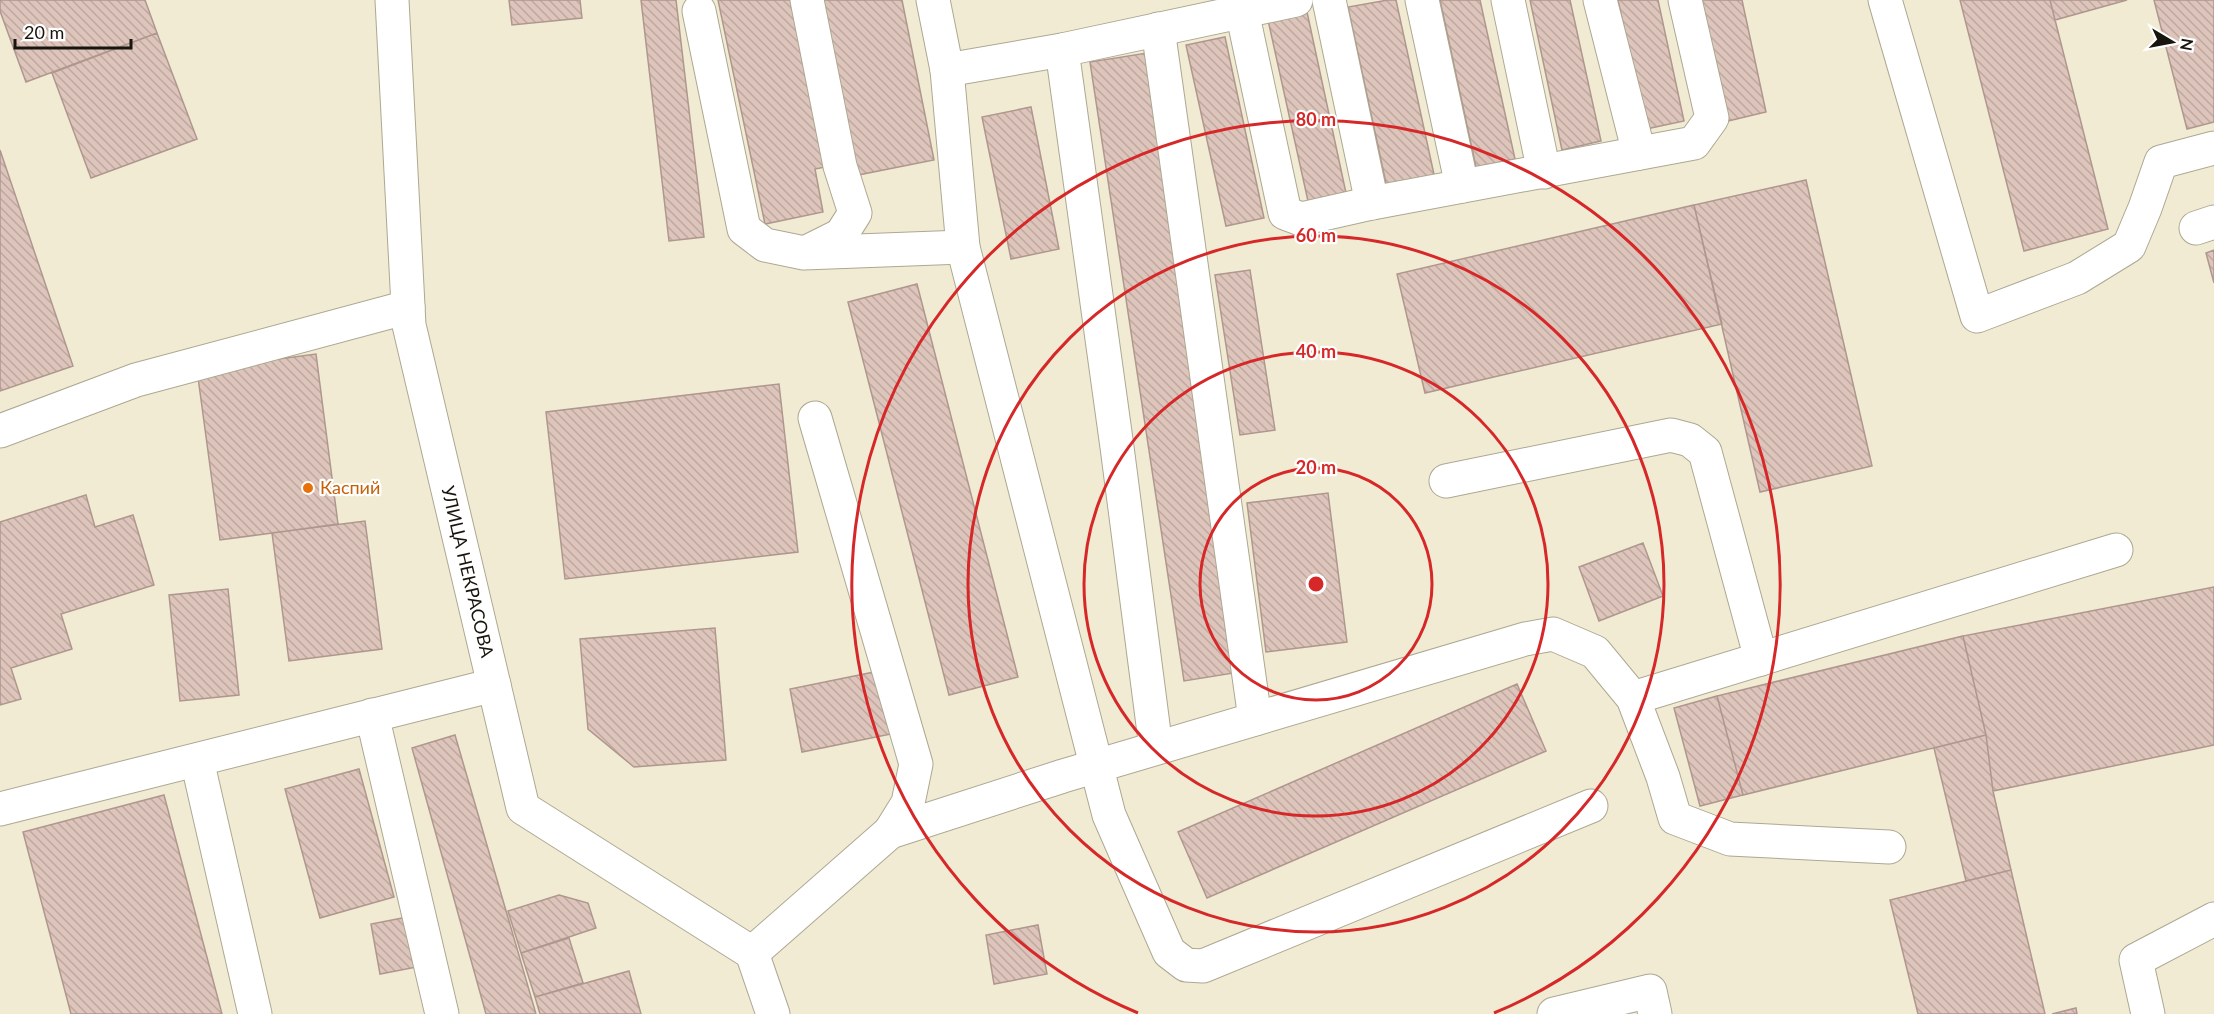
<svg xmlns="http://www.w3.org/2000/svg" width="2214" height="1014" font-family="Lato,sans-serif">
  <defs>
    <pattern id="building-back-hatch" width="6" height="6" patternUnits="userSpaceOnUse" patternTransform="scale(1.5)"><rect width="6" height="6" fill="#dec5bc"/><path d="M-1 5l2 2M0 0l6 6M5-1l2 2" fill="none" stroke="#bea8a0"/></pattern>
  </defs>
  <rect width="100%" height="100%" fill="#f1ebd4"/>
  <!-- building -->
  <path fill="url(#building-back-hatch)" stroke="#af978e" stroke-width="1.5" d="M0 0H145L157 33 26 82 0 11Z
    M509 0H580L582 18 512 25Z
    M641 0H676L704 237 669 241Z
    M718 0H795L830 166 815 169 823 212 765 224Z
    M818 0H902L934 160 853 176Z
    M1388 0H1396L1435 179 1387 188 1348 7Z
    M1440 0H1480L1515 159 1476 167Z
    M1530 0H1570L1601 141 1562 150Z
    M1618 0H1658L1684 121 1646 129Z
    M1701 0H1742L1766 112 1728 121Z
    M1960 0H2050L2108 229 2024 251Z
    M2050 0H2127L2055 20Z
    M2154 0H2214V122L2187 129Z
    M1307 12 1346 193 1308 201 1268 20Z
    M157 33 197 139 91 178 52 73Z
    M1225 37 1264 218 1226 226 1186 45Z
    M1147 53 1240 672 1184 681 1090 62Z
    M1031 107 1059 249 1011 259 982 117Z
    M0 150 73 366 0 391Z
    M1806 180 1872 466 1760 492 1694 205Z
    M1694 205 1722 324 1425 393 1397 274Z
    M2214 250V283L2206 253Z
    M1250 270 1275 430 1240 435 1215 275Z
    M917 284 1018 677 949 695 848 302Z
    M316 354 338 524 220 540 197 370Z
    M779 384 798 552 565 579 546 412Z
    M1328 493 1347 642 1266 652 1247 503Z
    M86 495 95 527 133 515 154 585 61 614 72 649 11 668 21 699 0 705V522Z
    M365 521 382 649 289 661 272 533Z
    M1643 543 1663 596 1599 621 1579 567Z
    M2214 587V745L1993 791 1986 735 1963 636Z
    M228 589 239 695 180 701 169 595Z
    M715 628 726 760 634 767 588 729 580 639Z
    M1963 636 1986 735 1743 795 1717 696Z
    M884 670 896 733 802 752 790 689Z
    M1517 684 1546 751 1207 898 1178 832Z
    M1717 696 1743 795 1700 806 1674 708Z
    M455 735 536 1014H486L412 748Z
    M1986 735 1993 791 2011 870 1966 881 1934 748Z
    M359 769 394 897 320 918 285 789Z
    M164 795 222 1014H71L23 832Z
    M2011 870 2045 1014H1918L1890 900Z
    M559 895 588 903 596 928 521 953 508 911Z
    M413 916 422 966 380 974 371 924Z
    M1038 925 1047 974 994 984 986 935Z
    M569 938 583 983 535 997 521 953Z
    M629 971 641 1014H540L535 997Z
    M2076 1008 2077 1014H2052Z"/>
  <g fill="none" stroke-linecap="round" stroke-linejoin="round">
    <defs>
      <g id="minor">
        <path id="s1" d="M392 0 409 325 523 808 752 953 773 1014"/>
        <path d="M807 0 840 166 855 213 841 235 809 251"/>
        <path d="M933 0 947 70 963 247 1109 815 1169 952 1186 965 1203 966 1591 806"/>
        <path d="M1329 0 1372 203"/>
        <path d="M1422 0 1462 186"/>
        <path d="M1508 0 1544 172"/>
        <path d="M1600 0 1639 153"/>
        <path d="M1885 0 1977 316 2077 278 2129 246 2145 208 2161 162 2214 148"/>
        <path d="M699 11 744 229 765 245 804 253 963 247"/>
        <path d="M1242 11 1285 213 1301 219 1372 203 1694 143 1712 118 1685 0"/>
        <path d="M1158 29 1255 719"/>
        <path d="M1062 50 1117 447 1156 748"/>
        <path d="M947 70 1062 50 1296 0"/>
        <path d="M2196 228 2214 222"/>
        <path d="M815 418 916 764 908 803 890 832"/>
        <path d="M0 431 136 380 408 307"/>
        <path d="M1446 481 1671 435 1690 440 1705 452 1761 659"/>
        <path d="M1633 698 2116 550"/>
        <path d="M372 715 442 1014"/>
        <path d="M197 760 255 1014"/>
        <path d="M0 809 494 685"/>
        <path d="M752 953 890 832 1063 776 1525 639 1553 634 1595 652 1633 698 1663 777 1675 818 1730 839 1889 847"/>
        <path d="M1554 1014 1650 991 1655 1014"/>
        <path d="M2148 1014 2136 960 2214 919"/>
      </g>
    </defs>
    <!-- minor casing -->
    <use href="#minor" stroke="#ada892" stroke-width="35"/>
    <!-- minor -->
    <use href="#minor" stroke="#fff" stroke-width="33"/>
  </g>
  <!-- distance rings -->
  <g fill="none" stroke="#d62828" stroke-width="3">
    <circle cx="1316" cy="584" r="116"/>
    <circle cx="1316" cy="584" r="232"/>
    <circle cx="1316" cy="584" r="348"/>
    <path d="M1138 1013A464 464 0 1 1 1494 1013"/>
  </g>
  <!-- markers -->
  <circle fill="#e8710a" stroke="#fff" stroke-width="2" cx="308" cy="488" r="6"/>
  <g text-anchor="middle" stroke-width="4.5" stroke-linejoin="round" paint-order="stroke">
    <!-- food labels -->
    <g font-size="18" fill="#c56008" stroke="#fff" text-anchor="start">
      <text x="320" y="494">Каспий</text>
    </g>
    <!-- street labels -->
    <g font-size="18" fill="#17150d" stroke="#fff">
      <text dy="6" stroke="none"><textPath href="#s1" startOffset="579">УЛИЦА НЕКРАСОВА</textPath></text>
    </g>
  </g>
  <circle cx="1316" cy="584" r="9" fill="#d62828" stroke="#fff" stroke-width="3"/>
  <g font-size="18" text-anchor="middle" font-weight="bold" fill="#d62828" stroke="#fff" stroke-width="4.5" stroke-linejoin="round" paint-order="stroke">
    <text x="1316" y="126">80 m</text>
    <text x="1316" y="242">60 m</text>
    <text x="1316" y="358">40 m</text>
    <text x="1316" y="474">20 m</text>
  </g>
  <!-- north arrow -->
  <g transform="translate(2172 42) rotate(100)" stroke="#ffffff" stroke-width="4.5" paint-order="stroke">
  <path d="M0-4.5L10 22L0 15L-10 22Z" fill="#17150d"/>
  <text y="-9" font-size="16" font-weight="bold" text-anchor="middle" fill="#17150d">N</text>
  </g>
  <!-- scale -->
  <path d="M15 39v9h116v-9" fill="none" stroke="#17150d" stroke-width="3"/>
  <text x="24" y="39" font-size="18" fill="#17150d" stroke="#ffffff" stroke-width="4.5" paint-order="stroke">20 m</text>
</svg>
